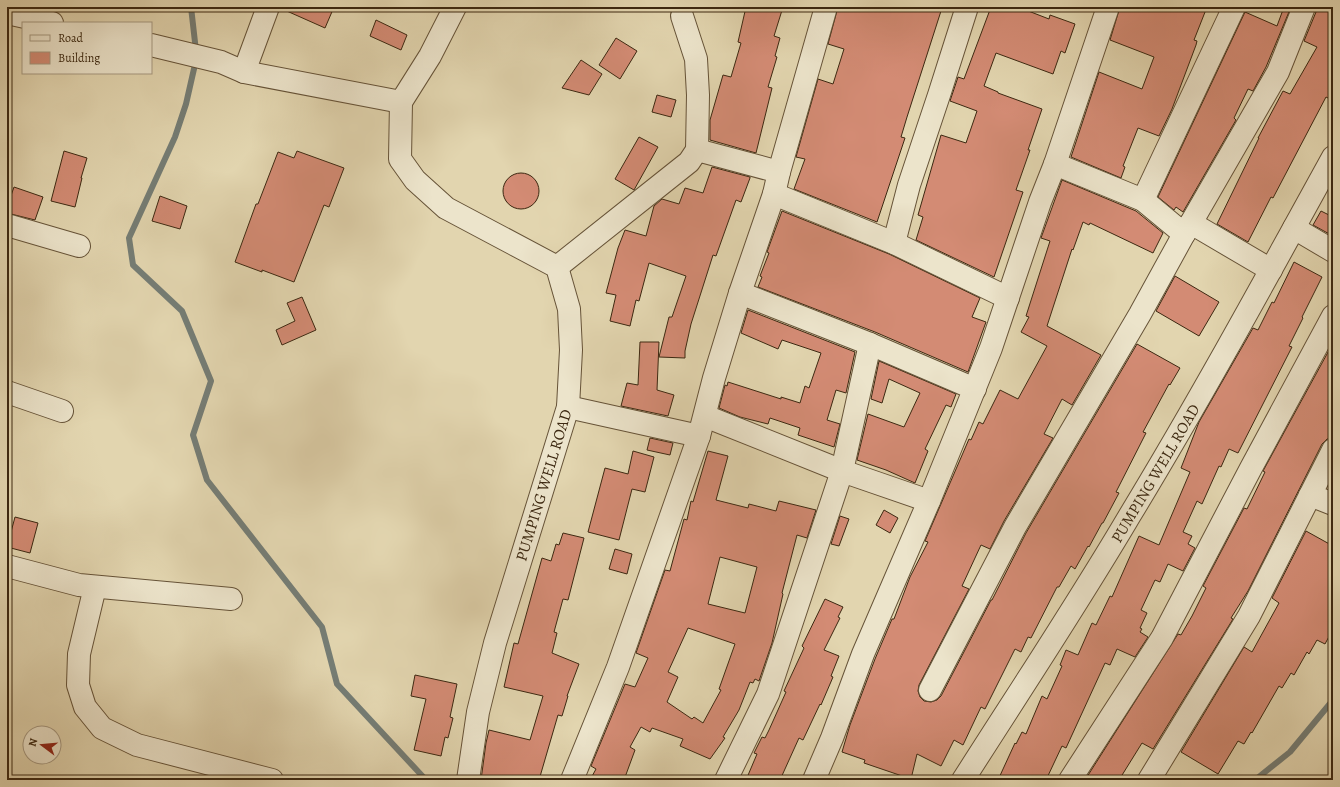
<svg xmlns="http://www.w3.org/2000/svg" width="1340" height="787" font-family="Alegreya,serif">
  <rect width="100%" height="100%" fill="#e2d5af"/>
  <filter id="stains"><feTurbulence type="fractalNoise" baseFrequency=".005" numOctaves="4"/><feColorMatrix values="0 0 0 0 .2 0 0 0 0 .09 0 0 0 0 .02 0 0 0 .5 -.17"/></filter>
  <radialGradient id="worn" r=".72"><stop offset=".6" stop-color="#630" stop-opacity="0"/><stop offset="1" stop-color="#630" stop-opacity=".3"/></radialGradient>
  <g fill="none" stroke-linecap="round" stroke-linejoin="round">
    <!-- stream -->
    <path stroke="#757d75" stroke-width="6" d="M191 7 196 51
      M196 60 186 104 175 137 129 238 133 265 182 311 211 381 193 435 207 480 322 627 337 684 426 780
      M1255 780 1290 752 1333 700"/>
  </g>
  <!-- building -->
  <path fill="#d38b74" stroke="#3c2811" fill-rule="evenodd" d="M280 7H334L325 28 280 8Z
    M746 7H783L774 36 780 38 775 56 777 57 768 87 772 88 756 153 710 140V120L723 75 731 77 741 43 738 42Z
    M838 7H926L941 11 907 117 901 137 905 138 877 222 794 189 805 159 796 157 818 79 833 84 844 49 828 44Z
    M991 7H1018L1049 19 1050 15 1075 24 1065 53 1061 51 1053 74 996 53 984 86 998 92V93L1042 109 1028 150H1030L1016 190 1023 192 994 277 916 240 923 217 918 215 941 135 966 143 977 111 950 101 958 77 964 79Z
    M1120 7H1207L1194 40 1197 41 1196 45 1172 109 1159 136 1138 128 1123 166 1125 167 1121 178 1071 157 1099 72 1142 89 1154 57 1110 40Z
    M1284 7H1291L1266 67 1253 91 1248 89 1234 118 1236 120 1183 212 1176 207 1174 210 1158 197 1245 12 1277 26Z
    M1316 7H1326L1333 10V89L1328 98 1326 97 1273 198 1271 197 1248 242 1217 224 1259 138H1258L1283 91 1290 94 1317 47 1304 41 1316 12Z
    M376 20 407 35 401 50 370 36Z
    M616 38 637 51 620 79 599 65Z
    M581 60 602 74 589 95 562 88Z
    M657 95 676 100 671 117 652 112Z
    M639 137 658 147 634 190 615 179Z
    M64 151 87 158 81 178H82L75 207 51 201Z
    M297 151 344 168 329 207 324 205 294 282 262 270V272L235 262 256 204H258L278 152 294 158Z
    M712 167 750 177V178L741 202 736 200 716 256 713 255 691 324 685 351V358L659 357 669 317H672L686 276 649 263 639 301 636 300 630 326 610 321 616 295 606 293 618 248 625 230 646 236 654 206 662 199 679 204 685 188 703 193Z
    M503 191a18 18 0 1 1 36 0a18 18 0 1 1-36 0Z
    M1062 180 1136 211 1163 233 1153 253 1090 223 1089 225 1083 222 1073 250 1072 249 1047 326 1101 355 1072 405 1062 399 1044 434 1053 438 1004 521 990 549 981 545 962 586 969 589 919 685 918 691 920 697 924 701 931 702 937 700 941 696 991 600H992L1026 533 1137 344 1180 368 1170 385 1169 384 1143 432 1146 433 1116 492 1119 493 1103 523H1102L1089 547 1088 546 1075 569 1071 566 1059 587H1057L1031 638 1028 637 1021 652 1015 649 985 709 981 707 963 745 954 740 941 766 917 754 911 779 864 763 865 760 842 752 850 725 875 659 892 619H894L910 577 928 542 925 541 969 439 971 440 979 422 983 424 1000 390 1018 399 1047 346 1021 332 1029 317 1026 316 1050 241 1041 238Z
    M14 187 43 197 35 220 7 213V207Z
    M160 196 187 206 180 229 152 221Z
    M782 211 889 254 980 298 972 317 986 322 968 372 875 332 758 287 762 277 760 276 769 253 767 252Z
    M1321 211 1333 217V236L1313 225Z
    M1294 262 1322 277 1302 317 1303 318 1289 346 1292 347 1238 453 1229 449 1221 467 1219 466 1202 504 1197 501 1183 532 1192 536 1188 544 1195 548 1183 571 1168 564 1160 582 1155 580 1141 610 1147 613 1140 628 1142 629 1140 632 1148 637 1135 657 1117 649 1110 665 1105 663 1066 748 1062 746 1046 780H998L1015 743 1016 744 1022 732 1026 734 1042 696 1047 699 1062 666 1060 665 1066 650 1078 655 1092 623 1096 625 1110 596 1112 597 1139 536 1159 545 1190 472 1181 468 1199 422 1253 328 1258 330 1272 302 1274 303Z
    M1175 276 1219 302 1199 336 1156 311Z
    M302 297 316 330 282 345 276 330 295 321 287 303Z
    M748 310 855 352 846 393 836 390 827 420 840 424 834 447 798 435 800 428 770 418 768 424 740 417 719 408 725 385 727 386 728 382 781 399V397L800 403 805 386 809 388 821 353 782 340 778 349 741 333Z
    M640 342H659L657 390 674 395 668 416 621 406 627 383 638 385Z
    M1333 343V438L1327 439 1322 444 1248 591 1231 618 1233 619 1153 749 1142 743 1119 780H1085L1178 634 1181 635 1192 616 1206 588 1203 586 1244 508 1247 509 1265 472 1263 471Z
    M879 361 956 394 951 407 946 405 925 449 928 451 915 483 886 470 857 460 868 414 904 427 920 393 889 379 882 403 871 399Z
    M650 438 673 443 670 455 647 450Z
    M633 451 654 457 645 492 632 489 619 540 588 532 605 468 628 474Z
    M708 451 728 456 716 500 748 508 749 504 776 511 779 501 816 510 807 538 797 535 782 593 783 594 772 643 759 681 755 679 753 683 750 682 739 710 723 737 725 738 710 759 680 746 683 739 652 728 650 732 641 727 630 747 635 750 624 780H590L596 769 591 766 625 684 635 687 648 658 636 653 665 570 670 571 684 519 687 520 691 501 693 502ZM720 557 757 567 745 613 708 604ZM688 628 735 644 719 689 721 690 703 723 694 717 692 719 667 702 678 677 668 672Z
    M884 510 898 518 890 533 876 525Z
    M840 516 849 519 839 546 831 544Z
    M15 517 38 523 30 553 7 547Z
    M1306 531 1333 546V629L1325 644 1317 640 1309 654 1307 652 1294 675 1291 673 1282 688 1279 686 1252 733 1251 732 1244 744 1238 741 1218 774 1181 752 1244 647 1252 652 1279 603 1272 598Z
    M563 533 584 538 568 600 563 599 554 632 557 633 552 653 579 664 567 696H568L562 716 558 715 539 780H481L486 743 489 730 530 740 543 696 504 687 514 643 518 644 542 558 551 561 556 544 559 545Z
    M615 549 632 554 627 574 609 569Z
    M825 599 843 607 838 617 840 618 824 650 839 656 831 676 833 677 821 705 820 704 803 740 799 738 780 780H746L757 754 754 753 762 737 765 738 769 730 786 692 784 691 804 648 802 646Z
    M415 675 457 684 450 717 453 718 448 738 445 737 441 756 414 750 426 699 411 696Z"/>
  <g fill="none" stroke-linecap="round" stroke-linejoin="round">
    <defs>
      <g id="minor">
        <path d="M7 13 52 23"/>
        <path d="M682 16 696 59 698 95 697 150"/>
        <path d="M151 45 221 62 244 72 401 102 430 56 455 7"/>
        <path d="M244 72 268 7"/>
        <path d="M401 102 400 159 415 180 446 208 557 267 569 309 571 350 568 407 495 643 478 712 468 780"/>
        <path d="M1055 164 1143 200 1184 234 1191 223 1271 270"/>
        <path d="M774 194 894 243 1008 298"/>
        <path d="M1143 200 1234 7"/>
        <path d="M1191 223 1278 72 1304 7"/>
        <path d="M7 225 79 246"/>
        <path d="M1294 228 1333 251"/>
        <path d="M894 243 909 185 939 95 967 7"/>
        <path d="M557 267 689 162 697 150 779 172"/>
        <path d="M740 293 870 344 975 389"/>
        <path d="M7 392 62 411"/>
        <path d="M568 407 699 436"/>
        <path d="M705 416 842 471 929 501"/>
        <path d="M1310 495 1333 504"/>
        <path d="M7 566 79 585 231 599"/>
        <path d="M95 587 79 654 78 685 85 707 102 728 137 745 272 780"/>
        <path d="M930 690 1015 527 1140 314 1184 234"/>
        <path d="M572 780 618 667 699 436 714 378 740 293 774 194 779 172 826 7"/>
        <path d="M726 780 768 694 842 471 870 344"/>
        <path d="M814 780 832 738 863 654 929 501 991 348 1040 202 1055 164 1108 7"/>
        <path id="s1" d="M963 780C1019 692 1077 605 1130 515 1201 398 1267 277 1333 157"/>
        <path d="M1070 780 1162 638 1251 468 1333 316"/>
        <path d="M1149 780 1249 616 1333 450"/>
      </g>
    </defs>
    <!-- minor casing -->
    <use href="#minor" stroke="#665338" stroke-width="24"/>
    <!-- minor -->
    <use href="#minor" stroke="#ece4cb" stroke-width="22"/>
  </g>
  <g text-anchor="middle" stroke-width="4" stroke-linejoin="round" paint-order="stroke">
    <!-- street labels -->
    <g font-size="16" fill="#3c2811" stroke="#ece4cb">
      <text dy="6" stroke="none"><textPath href="#s1" startOffset="362">PUMPING WELL ROAD</textPath></text>
      <text transform="translate(543 485) rotate(-73)" y="6">PUMPING WELL ROAD</text>
    </g>
  </g>
  <!-- margin -->
  <rect width="1340" height="787" fill="none" stroke="#e2d5af" stroke-width="24"/>
  <rect x="8" y="8" width="1324" height="771" fill="none" stroke="#3c2811" stroke-width="2"/>
  <rect x="12" y="12" width="1316" height="763" fill="none" stroke="#3c2811"/>
  <!-- legend -->
  <rect x="22" y="22" width="130" height="52" fill="#ece4cb" stroke="#a69981"/>
  <rect x="30" y="35" width="20" height="6" fill="#ece4cb" stroke="#a69981"/>
  <text x="58" y="42" font-size="12" fill="#3c2811">Road</text>
  <rect x="30" y="52" width="20" height="12" fill="#d38b74" stroke="#a69981"/>
  <text x="58" y="62" font-size="12" fill="#3c2811">Building</text>
  <!-- north arrow -->
  <g transform="translate(42 745) rotate(286)"><circle r="19" fill="#ece4cb" stroke="#a69981"/>
  <path d="M0-3L7 15L0 10L-7 15Z" fill="#8f2418"/>
  <text y="-6" font-size="11" font-weight="bold" text-anchor="middle" fill="#3c2811">N</text>
  </g>
  <rect width="100%" height="100%" filter="url(#stains)"/>
  <rect width="100%" height="100%" fill="url(#worn)"/>
</svg>
